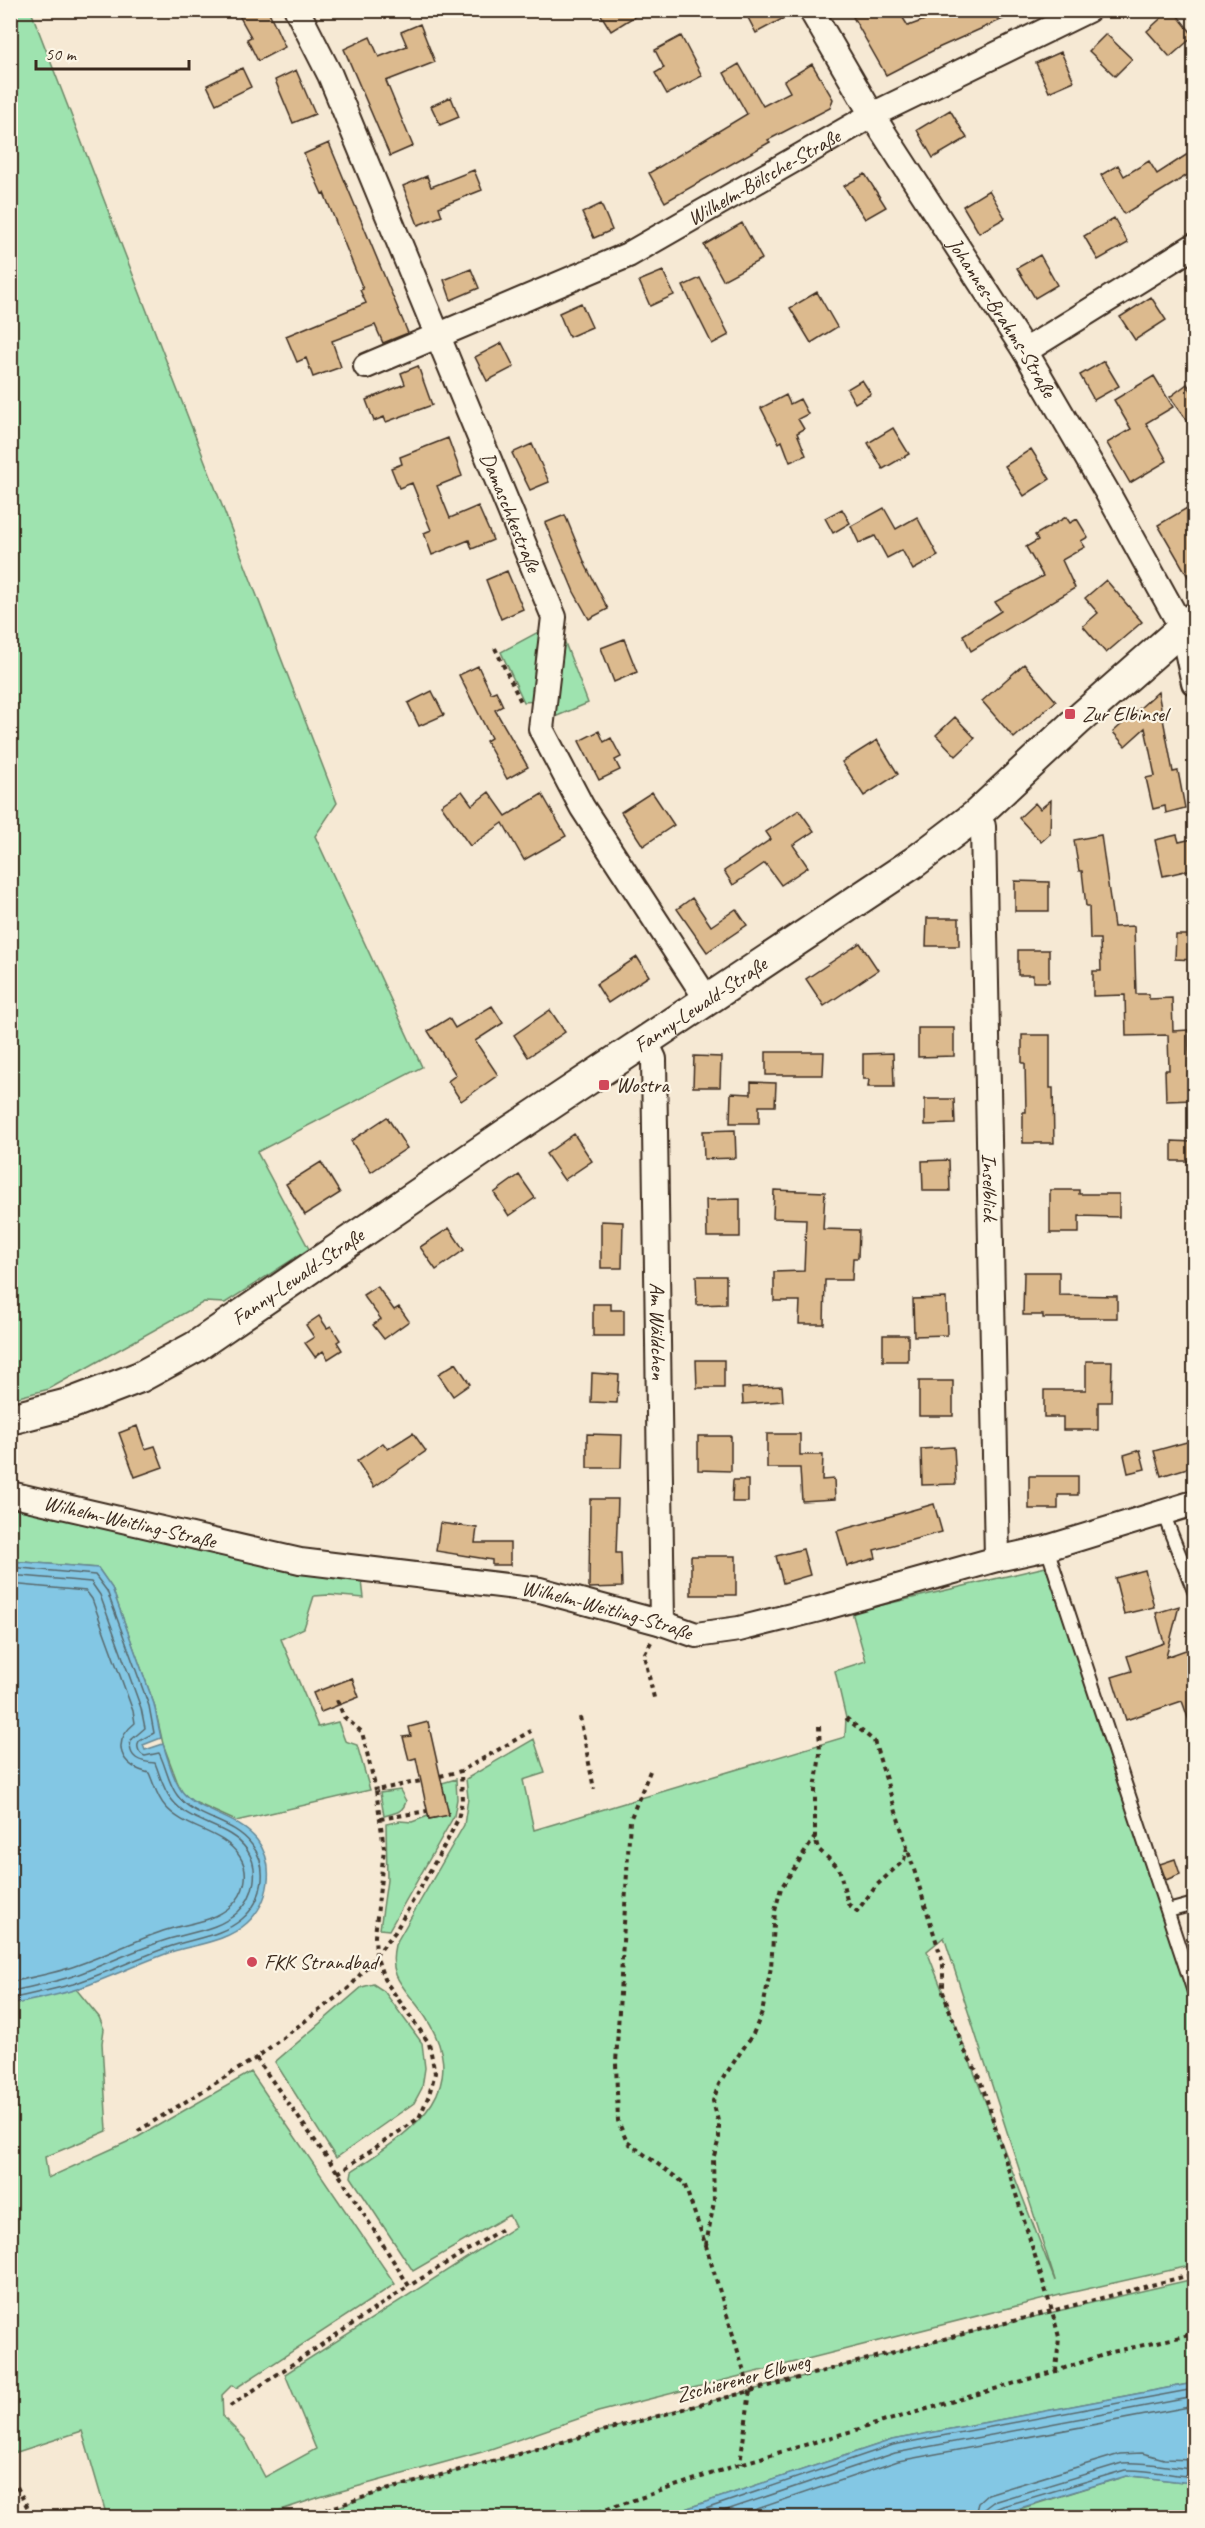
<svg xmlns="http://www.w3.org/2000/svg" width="1205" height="2528" font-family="Caveat,sans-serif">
  <rect width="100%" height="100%" fill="#f6e9d4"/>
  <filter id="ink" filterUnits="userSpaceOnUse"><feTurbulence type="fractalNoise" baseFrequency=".0167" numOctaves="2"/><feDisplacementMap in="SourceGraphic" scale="12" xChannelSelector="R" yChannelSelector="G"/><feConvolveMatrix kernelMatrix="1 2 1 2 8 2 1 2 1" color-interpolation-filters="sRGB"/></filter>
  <g filter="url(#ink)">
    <!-- green -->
    <path fill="#9ee3af" stroke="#6c8666" stroke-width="1.5" fill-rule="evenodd" d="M31 11 337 803 315 836 422 1067 257 1152 309 1249 225 1303 204 1302 49 1389 11 1399 10 11Z
      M540 631 545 634 537 701 524 702 501 652Z
      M564 640 588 703 550 719 559 643Z
      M11 1503 282 1567 362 1581 364 1598 329 1595 314 1596 304 1628 281 1639 318 1727 338 1722 345 1741 357 1745 370 1790 236 1821 192 1801 182 1792 177 1781 163 1744 154 1704 112 1588 98 1568 11 1561Z
      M1046 1567 1194 2005V2265L1060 2295 598 2412 482 2452 320 2497 260 2517H107L82 2431 11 2454 10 2005 76 1989 99 2017 104 2029 102 2043 107 2131 45 2157 48 2178 138 2137 251 2072 395 2284 236 2388 232 2385 222 2395 223 2417 245 2439 265 2477 316 2449 285 2374 515 2227 509 2215 413 2271 351 2177 352 2171C415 2129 478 2089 420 2009 403 1986 388 1976 395 1945L464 1825 468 1798 466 1779 534 1739 545 1773 523 1780 534 1830 845 1737 846 1718 835 1671 866 1661 852 1612ZM944 1937 1055 2280V2281L927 1951Z
      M456 1779 457 1799 454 1816 389 1930 380 1929 387 1880 386 1824 400 1821 412 1822 428 1816 430 1819 449 1815 442 1783Z
      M400 1790 406 1801C403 1813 395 1813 384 1816L380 1793Z
      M373 1984 384 1991 422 2043 425 2068 422 2088 414 2103 336 2158 275 2062 362 1987Z
      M1194 2279V2383L892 2440 661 2517 306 2518 386 2490C655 2417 923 2340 1194 2279Z
      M1126 2476C1147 2476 1172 2482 1194 2483V2517L990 2518Z"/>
    <!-- water -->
    <path fill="#83c7e4" stroke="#668895" stroke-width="1.5" d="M11 1561 98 1568 112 1588 154 1704 161 1738 143 1745 145 1750 163 1744C168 1759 172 1777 181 1790 196 1812 237 1815 257 1840 276 1865 270 1902 247 1923 226 1942 197 1944 171 1952 139 1963 109 1978 77 1989 56 1996 32 2000 11 2005Z
      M1194 2383V2483C1172 2482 1147 2476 1126 2476L990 2517H661L892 2440Z"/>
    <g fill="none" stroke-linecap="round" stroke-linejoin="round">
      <!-- shore -->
      <path stroke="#58696d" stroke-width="1.5" d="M10 1567 95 1575 107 1591 149 1706 154 1733 139 1741C136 1747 139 1754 145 1756L159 1753C166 1766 168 1783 177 1795 194 1819 233 1819 252 1845 269 1867 264 1900 242 1919 221 1937 192 1938 166 1948 135 1959 104 1974 73 1984 52 1990 31 1994 10 1999
        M10 1575 91 1582 100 1595 141 1708 145 1728 131 1740C127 1759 141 1762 155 1763 160 1775 163 1790 172 1800 191 1825 229 1824 247 1850 260 1869 255 1896 238 1912 219 1930 190 1932 166 1940 135 1950 104 1965 73 1976 53 1983 31 1986 10 1992
        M10 1584 86 1591 92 1599 133 1711 135 1723C110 1743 121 1767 149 1773 154 1784 157 1797 165 1806 185 1830 223 1830 240 1857 250 1872 245 1894 231 1906 212 1923 186 1923 163 1931 131 1942 101 1958 69 1968 50 1974 30 1978 10 1982
        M679 2518 893 2445 1194 2389
        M703 2518 895 2453 1194 2397
        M731 2518 898 2461 1194 2406
        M974 2518 978 2503 988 2494 1120 2454 1142 2453 1164 2459 1194 2460
        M983 2518 985 2508 993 2502 1122 2463C1146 2461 1171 2468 1194 2469
        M991 2518 993 2510 1003 2506 1125 2470C1148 2469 1171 2475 1194 2477"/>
    </g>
    <!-- building -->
    <path fill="#dcba8e" stroke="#3b2a1e" stroke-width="1.5" d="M236 10H268L285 47 258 61 247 39 251 37Z
      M598 10H645L611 31Z
      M744 10H797V11L756 33Z
      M865 10H898L908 26 952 10H1023L938 48 886 75 853 17Z
      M1170 10H1173L1194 36 1170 57 1147 31Z
      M420 24 435 62 386 81 413 146 390 156 344 49 370 37 379 57 407 46 401 32Z
      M1106 34 1132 59 1115 76 1089 51Z
      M681 36 702 76 667 94 655 73 664 68 655 50Z
      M1061 52 1074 81 1049 92 1036 63Z
      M739 64 763 106 790 92 784 81 812 64 833 99 830 108 768 140 770 142 665 202 649 173 747 114 724 73Z
      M242 68 251 87 216 104 207 85Z
      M296 70 315 114 293 123 275 80Z
      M451 97 459 117 440 125 431 106Z
      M950 110 967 138 933 158 917 130Z
      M329 143 408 333 383 343 375 325 332 341 341 367 313 377 306 358 297 362 286 336 366 303 360 290 363 289 324 193 322 194 304 154Z
      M1194 150V171L1124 214 1101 175 1118 165 1124 176 1149 161 1157 174Z
      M474 170 482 190 439 207 442 216 418 225 403 186 427 176 431 187Z
      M865 174 886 207 865 219 844 186Z
      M989 190 1005 218 979 233 963 206Z
      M601 204 612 230 594 238 582 213Z
      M1114 218 1128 243 1098 260 1084 236Z
      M742 223 762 259 723 280 704 245Z
      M1040 255 1057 285 1035 298 1017 268Z
      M471 269 479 288 451 300 444 280Z
      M663 271 674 295 650 306 639 281Z
      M700 278 729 335 712 344 683 286Z
      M817 292 837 327 811 343 790 308Z
      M1151 297 1166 320 1135 340 1120 317Z
      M581 303 592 327 569 337 559 313Z
      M502 343 514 367 487 381 475 357Z
      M1104 361 1119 386 1094 400 1080 375Z
      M418 366 432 405 386 422 384 417 374 421 366 400 405 384 401 373Z
      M1154 376 1173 407 1146 423 1167 461 1130 483 1107 443 1131 429 1114 400Z
      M862 380 871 394 855 403 847 389Z
      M1187 384 1194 395V430L1170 397Z
      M786 395 790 404 800 399 808 414 798 419 804 429 797 433 806 455 790 462 782 441 779 443 761 408Z
      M893 428 909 454 883 469 868 443Z
      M448 438 462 476 437 486 450 518 478 506 493 540 472 549 469 540 432 555 424 533 431 530 412 483 399 488 391 468 402 464 400 457Z
      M532 444 549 482 530 490 512 453Z
      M1031 449 1050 479 1024 496 1005 466Z
      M884 508 896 529 917 517 938 556 913 570 902 550 887 558 875 536 859 543 851 526Z
      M1187 508 1194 524V587L1158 525Z
      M842 509 850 523 833 533 825 518Z
      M565 515 586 566 608 609 589 619 574 592 545 523Z
      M1066 517 1070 523 1077 519 1088 537 1081 541 1085 547 1062 560 1075 588 971 651 963 635 1001 611 995 602 1043 576 1026 547 1038 540 1035 535Z
      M507 571 523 609 501 619 486 580Z
      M1106 580 1142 622 1106 653 1083 626 1098 613 1085 598Z
      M624 639 637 672 614 682 601 648Z
      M1024 664 1056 701 1014 738 982 701Z
      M478 666 491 693 496 691 503 706 495 710 528 767 507 779 486 741 491 738 459 675Z
      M432 691 444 715 419 726 408 703Z
      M1158 692 1173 772 1178 771 1185 808 1166 813 1165 806 1153 809 1146 778 1155 776 1145 728 1125 746 1113 732Z
      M955 717 975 738 956 756 936 735Z
      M599 731 604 742 611 738 621 757 615 760 620 770 599 780 579 741Z
      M877 740 898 774 864 796 842 762Z
      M462 791 472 805 489 792 506 816 542 794 566 836 524 860 503 823 470 846 441 805Z
      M652 792 674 825 643 846 621 812Z
      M1051 800 1050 834 1041 842 1019 818 1035 803 1040 809Z
      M799 810 814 831 793 845 808 867 781 885 765 863 733 885 724 871 771 839 766 832Z
      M1101 835 1114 927 1134 926 1136 994H1149V999L1172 998 1173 1031 1188 1030 1190 1070H1194V1100L1166 1101 1165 1070H1169L1168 1035 1126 1036 1125 995 1093 996V971H1101L1100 939H1090L1089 906H1086L1082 871H1079L1074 840Z
      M1177 835 1179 842 1192 839 1194 869 1163 876 1155 840Z
      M1015 881 1049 882V911H1015Z
      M692 898 711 926 736 909 747 925 707 952 677 909Z
      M927 918H959V946H926Z
      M1176 935H1194V960L1175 959Z
      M860 943 878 970 824 1006 806 979Z
      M1018 950H1049V982H1033V975H1018Z
      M637 957 649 976 608 1003 596 984Z
      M492 1006 503 1023 475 1041 498 1075 461 1101 448 1081 456 1075 428 1031 449 1018 455 1028Z
      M550 1010 565 1032 528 1057 514 1035Z
      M918 1028H954V1056L918 1057Z
      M1022 1035H1050V1088H1053L1054 1143H1023V1112H1026L1025 1063H1022Z
      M766 1052H824L823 1075H766Z
      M893 1053 894 1087H868L869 1079H863V1054Z
      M694 1056 721 1057 720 1087H693Z
      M751 1082 776 1083 775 1106H759V1123H730L731 1093 751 1094Z
      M925 1099H954L955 1124 925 1125Z
      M387 1117 407 1148 371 1172 351 1141Z
      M735 1130 736 1158 704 1159 703 1131Z
      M574 1134 592 1161 564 1180 546 1154Z
      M1172 1141 1194 1142V1161H1172Z
      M949 1160 950 1191H923L922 1161Z
      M321 1162 340 1193 305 1215 286 1184Z
      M519 1175 535 1198 509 1216 494 1193Z
      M774 1190 825 1192 823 1229 859 1230 858 1258H853L852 1280H825L824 1324H799L800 1301H774V1272L804 1271 806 1219 773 1218Z
      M1050 1190H1079V1194H1119V1217L1079 1216V1233H1050Z
      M740 1199V1237H707L706 1200Z
      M601 1221 623 1222 622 1268H601Z
      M449 1228 464 1250 436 1270 420 1247Z
      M1024 1272H1059V1295L1117 1296V1318H1043V1315H1023Z
      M696 1276H726V1304L697 1305Z
      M377 1286 394 1310 399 1307 409 1321 384 1339 373 1325 381 1319 363 1295Z
      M946 1298 947 1335 914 1336 913 1299Z
      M593 1304H611V1310H624V1336H593Z
      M319 1316 327 1328 331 1326 340 1340 337 1342 342 1350 328 1359 323 1351 315 1357 305 1343 314 1337 306 1325Z
      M883 1335H908V1361H883Z
      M696 1360H724V1388H697Z
      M1086 1361H1112L1111 1402H1098V1430H1063V1417H1044V1390H1086Z
      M456 1363 470 1384 453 1396 438 1374Z
      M592 1373 619 1375 617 1403 591 1402Z
      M919 1381H953V1416H919Z
      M782 1386 783 1401 743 1404 742 1388Z
      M137 1426 145 1449 155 1446 163 1467 135 1477 119 1433Z
      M413 1433 426 1451 374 1487 357 1461 383 1443 388 1449Z
      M587 1434 622 1435 621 1468H587Z
      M767 1434H800V1455H823L822 1480 834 1479 835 1499 802 1501 800 1468H767Z
      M698 1436H731V1471L698 1470Z
      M1194 1440V1466L1161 1476 1154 1451Z
      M954 1447 956 1484 922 1485 921 1449Z
      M1140 1450 1145 1469 1128 1473 1124 1455Z
      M1029 1476H1078V1495H1058V1509H1029Z
      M733 1480H748V1502H732Z
      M590 1499H618L616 1553H621L622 1587 589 1588Z
      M934 1504 942 1532 874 1550 876 1558 847 1566 837 1531Z
      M440 1523 477 1528 475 1543H510V1565H492V1560L436 1551Z
      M803 1549 810 1575 783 1583 776 1556Z
      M691 1556H736V1595H691Z
      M1145 1570 1154 1607 1124 1614 1115 1578Z
      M1179 1606 1166 1657 1194 1647V1729H1192L1182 1701 1126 1720 1112 1677 1132 1671 1127 1656 1164 1643 1156 1613Z
      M352 1678 359 1697 321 1712 313 1693Z
      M428 1722 449 1815 429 1819 416 1758 409 1760 403 1737 411 1736 409 1727Z
      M1175 1859 1180 1874 1166 1880 1160 1864Z"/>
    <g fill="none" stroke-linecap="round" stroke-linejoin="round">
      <defs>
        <path id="service" d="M1163 1513 1194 1591
          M1047 1548 1194 1992
          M1168 1911 1194 1904"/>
        <g id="minor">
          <path id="s1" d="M297 10 330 75 554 617 541 729 582 807 708 1001"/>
          <path id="s2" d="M811 10 872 115 1025 351 1107 492 1182 628 1194 683"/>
          <path d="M1025 351 1194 246"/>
          <path id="s3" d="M366 366 628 255 872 115 1088 10"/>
          <path id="s4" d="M975 816 983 826 997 1559"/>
          <path id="s5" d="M646 1042 654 1059 662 1623"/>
          <path id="s6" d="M10 1494 300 1561 540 1590 662 1623 696 1635 739 1629 819 1609 997 1559 1047 1548 1194 1503"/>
        </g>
        <g id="tertiary">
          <path id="s7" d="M10 1419 72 1403 140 1377 195 1347 506 1134 916 861 975 816 1077 721 1194 618"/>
        </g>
      </defs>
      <!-- service casing -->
      <use href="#service" stroke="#3b2a1e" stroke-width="16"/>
      <!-- minor casing -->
      <use href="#minor" stroke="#3b2a1e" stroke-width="28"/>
      <!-- tertiary casing -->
      <use href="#tertiary" stroke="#3b2a1e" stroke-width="34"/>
      <!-- path -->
      <path stroke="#3b2a1e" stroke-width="4" stroke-dasharray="4.5 4.5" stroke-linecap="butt" d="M495 648 521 702
        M651 1642 644 1655 655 1702
        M337 1700 344 1717 362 1732 376 1790
        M580 1717 594 1789
        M846 1718 874 1741 943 1963V1992L964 2050 976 2070 984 2091 1052 2311 1059 2337 1056 2371
        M819 1726 820 1754 815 1790V1837L818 1849 839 1868 848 1904 857 1911 877 1885 904 1860 907 1848
        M650 1771 630 1820 616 2063 618 2121 627 2142 684 2183 706 2246 750 2391 740 2464
        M440 1776 461 1771 531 1731
        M380 1819 427 1811
        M256 2058 338 2173 409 2286 502 2229
        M138 2131 256 2058 350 1987 395 1932 447 1841 458 1819 462 1801 461 1771
        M338 2173 419 2118 429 2095 435 2073 429 2043 384 1979 376 1955 375 1936 384 1848 376 1790 421 1781
        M706 2245 714 2202 713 2159 719 2139V2125L713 2101 719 2084 753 2034 762 2013 771 1967 775 1911 781 1888 815 1837
        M230 2406 409 2286
        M17 2487 33 2518
        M301 2518 386 2490 890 2353 1194 2274
        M581 2518 740 2464 1056 2371 1112 2352 1194 2334"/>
      <!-- service -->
      <use href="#service" stroke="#fcf5e5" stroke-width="12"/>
      <!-- minor -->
      <use href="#minor" stroke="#fcf5e5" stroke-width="24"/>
      <!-- tertiary -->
      <use href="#tertiary" stroke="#fcf5e5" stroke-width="30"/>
    </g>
  </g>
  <!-- markers -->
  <g fill="#d1495b" stroke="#fcf5e5" stroke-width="2">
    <rect x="1064" y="708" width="12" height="12" rx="3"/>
    <rect x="598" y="1079" width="12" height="12" rx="3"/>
    <circle cx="252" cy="1962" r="6"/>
  </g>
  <g text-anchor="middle" stroke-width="4.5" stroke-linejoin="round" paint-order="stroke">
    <!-- street labels -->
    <g font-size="21" fill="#3b2a1e" stroke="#fcf5e5">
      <text dy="7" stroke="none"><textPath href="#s3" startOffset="441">Wilhelm-Bölsche-Straße</textPath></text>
      <text dy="7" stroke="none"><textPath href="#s2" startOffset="362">Johannes-Brahms-Straße</textPath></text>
      <text dy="7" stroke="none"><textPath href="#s1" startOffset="546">Damaschkestraße</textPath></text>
      <text dy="7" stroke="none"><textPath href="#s7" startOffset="810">Fanny-Lewald-Straße</textPath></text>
      <text dy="7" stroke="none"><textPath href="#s4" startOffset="374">Inselblick</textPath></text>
      <text dy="7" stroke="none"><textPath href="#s7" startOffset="324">Fanny-Lewald-Straße</textPath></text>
      <text dy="7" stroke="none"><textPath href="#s5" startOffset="291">Am Wäldchen</textPath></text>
      <text dy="7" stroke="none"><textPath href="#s6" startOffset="123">Wilhelm-Weitling-Straße</textPath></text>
      <text dy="7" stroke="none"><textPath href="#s6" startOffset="609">Wilhelm-Weitling-Straße</textPath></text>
      <text transform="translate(743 2378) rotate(-15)" y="7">Zschierener Elbweg</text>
    </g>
    <!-- poi labels -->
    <g font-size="21" fill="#3b2a1e" stroke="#fcf5e5" text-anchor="start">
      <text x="1082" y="721">Zur Elbinsel</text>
      <text x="616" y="1092">Wostra</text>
      <text x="264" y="1969">FKK Strandbad</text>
    </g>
  </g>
  <!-- margin -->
  <rect width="1205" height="2528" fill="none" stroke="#fcf5e5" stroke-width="36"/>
  <rect x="18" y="18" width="1169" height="2492" fill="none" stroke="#3b2a1e" stroke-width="2" filter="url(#ink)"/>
  <!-- scale -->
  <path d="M36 60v9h153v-9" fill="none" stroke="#3b2a1e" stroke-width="3"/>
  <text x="45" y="60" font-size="18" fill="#3b2a1e" stroke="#fcf5e5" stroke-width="4.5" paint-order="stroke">50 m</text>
</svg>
